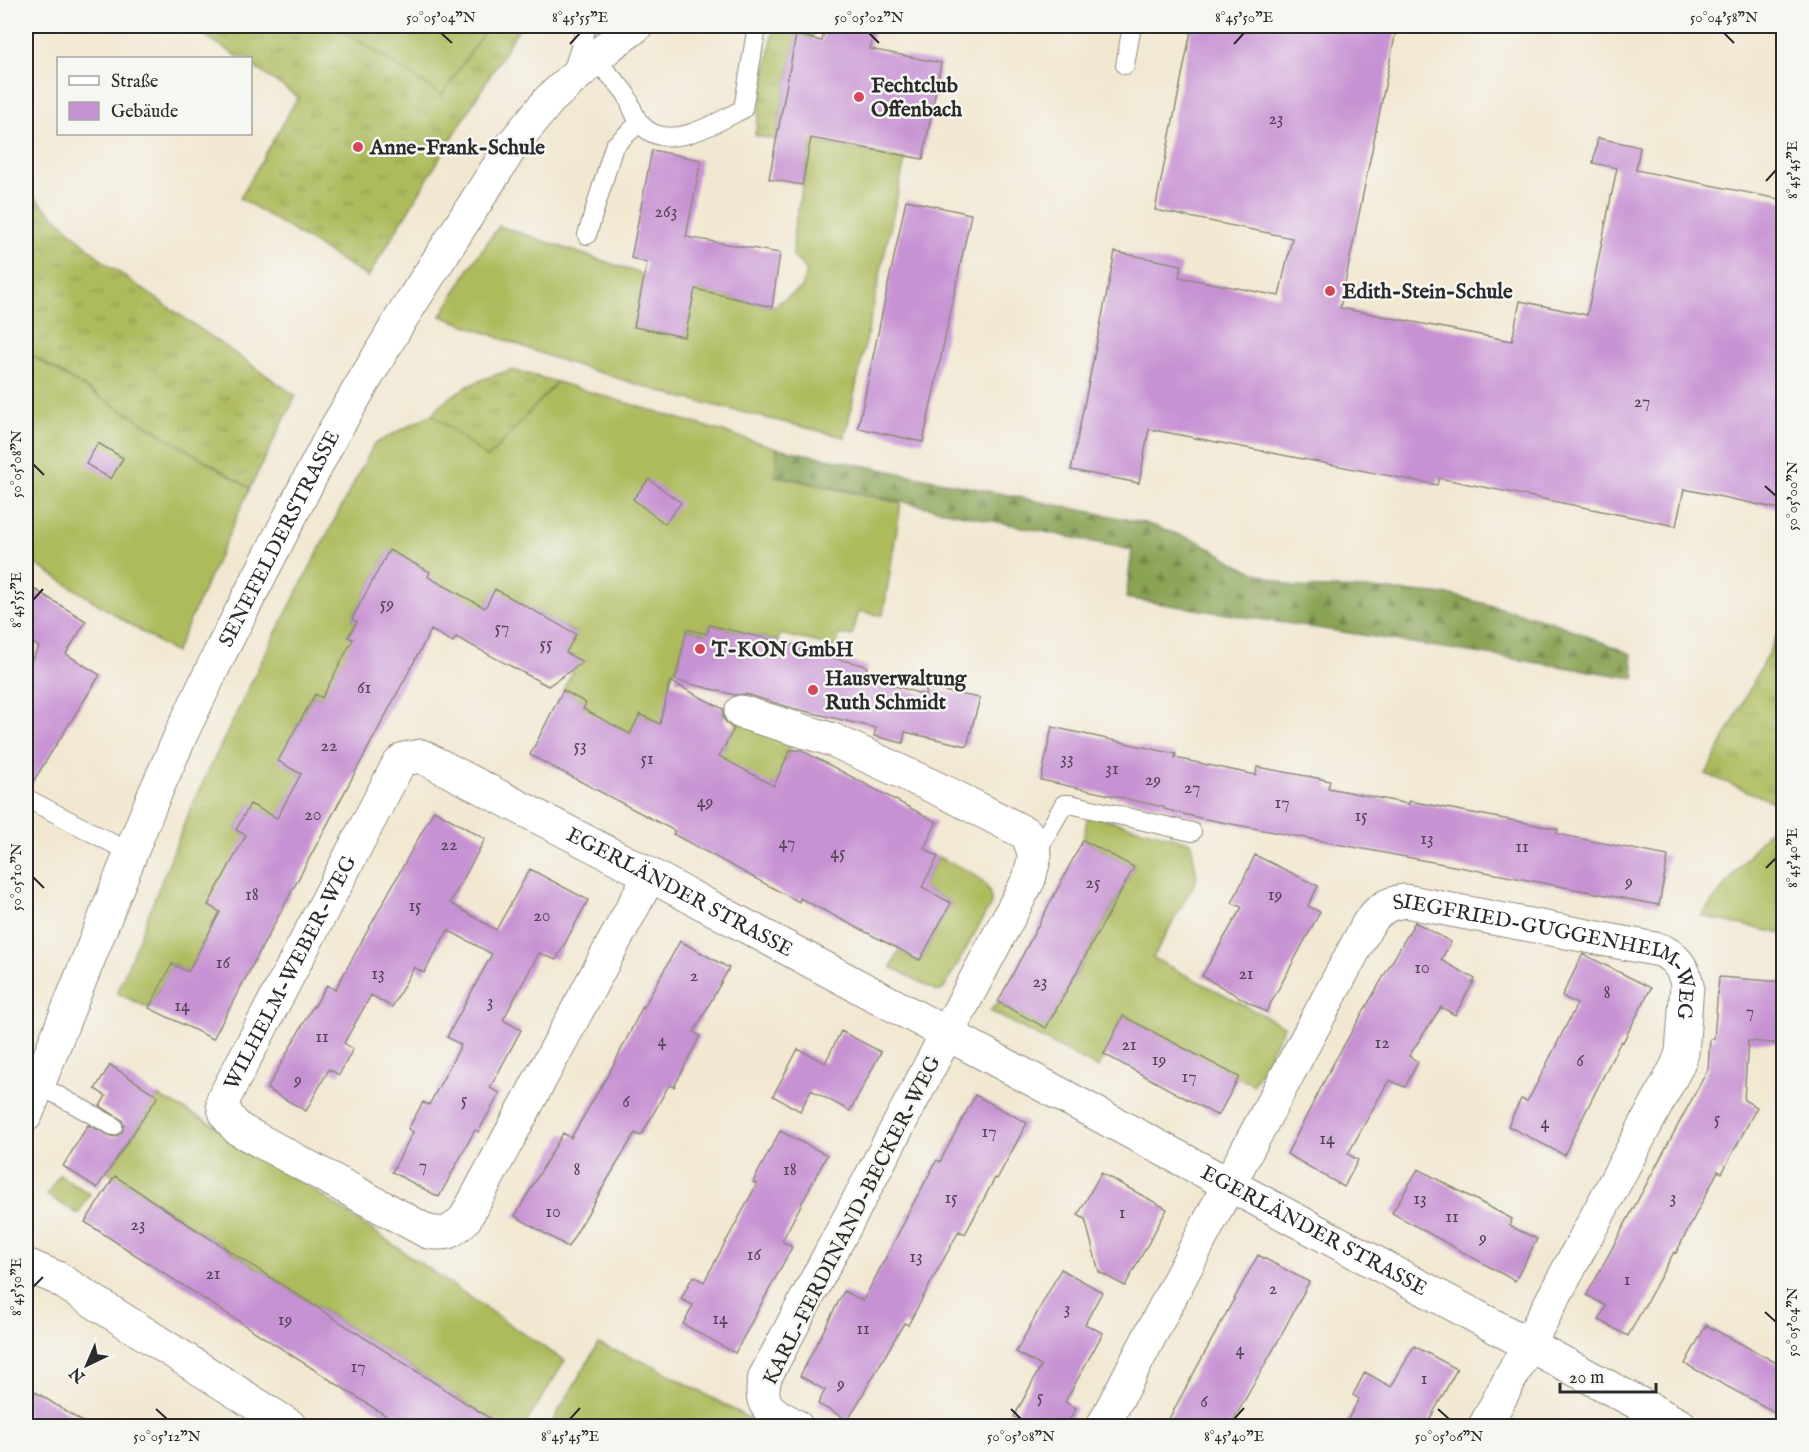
<svg xmlns="http://www.w3.org/2000/svg" width="1809" height="1452" font-family="'IM FELL English',serif">
  <defs>
    <pattern id="grass-tufts" width="24" height="20" patternUnits="userSpaceOnUse" patternTransform="scale(1.5)"><rect width="24" height="20" fill="#aebb5d"/><path d="M3 7l-1-3M5 7V3M7 7l1-3M15 17l-1-3M17 17v-4M19 17l1-3" fill="none" stroke="#8e984d"/></pattern>
    <pattern id="forest-firs" width="22" height="20" patternUnits="userSpaceOnUse" patternTransform="scale(1.5)"><rect width="22" height="20" fill="#8aa354"/><path d="M5 1l3.5 6h-7zM16 11l3.5 6h-7z" fill="#718546"/></pattern>
  </defs>
  <rect width="100%" height="100%" fill="#f6f6f2"/>
  <filter id="ink" filterUnits="userSpaceOnUse"><feTurbulence type="fractalNoise" baseFrequency=".0167" numOctaves="2"/><feDisplacementMap in="SourceGraphic" scale="12" xChannelSelector="R" yChannelSelector="G"/><feConvolveMatrix kernelMatrix="1 2 1 2 8 2 1 2 1" color-interpolation-filters="sRGB"/></filter>
  <filter id="wash" filterUnits="userSpaceOnUse"><feTurbulence type="fractalNoise" baseFrequency=".008" numOctaves="4" result="noise"/><feDisplacementMap in="SourceGraphic" scale="24" xChannelSelector="R" yChannelSelector="G"/><feGaussianBlur stdDeviation="1.35" result="paint"/><feColorMatrix in="noise" values="0 0 0 0 0 0 0 0 0 0 0 0 0 0 0 0 0 1.4 0 .05"/><feComposite in="paint" operator="in"/></filter>
  <g filter="url(#wash)">
    <rect width="100%" height="100%" fill="#f2e8d2"/>
    <!-- grass -->
    <path fill="url(#grass-tufts)" stroke="#6c7344" stroke-width="1.5" d="M190 26H520L368 277 240 198 298 97 251 65 250 58H240Z
      M774 26H814L812 39 796 36 776 140 755 135Z
      M26 190 104 262 296 396 250 488 26 352Z
      M512 370 557 382 488 459 432 414C456 388 479 379 512 370Z
      M1783 624V806L1706 774Z"/>
    <!-- forest -->
    <path fill="url(#forest-firs)" stroke="#5a6740" stroke-width="1.5" d="M777 448 1145 523 1200 542 1240 566 1294 587 1370 589 1452 595 1553 622 1631 654 1635 678 1126 598 1132 550 774 475Z"/>
    <!-- garden -->
    <path fill="#aebb5d" stroke="#6c7344" stroke-width="1.5" d="M336 26H488L442 95Z
      M812 141 905 159 845 437 675 396 556 359 441 316 470 267 499 226 645 275 634 327 685 337 692 303 682 286 772 307 802 288 807 271 793 256 794 228Z
      M26 352 250 488 175 653 26 558Z
      M557 382 777 448 775 476 901 503 883 615H878L859 611 852 636 839 634 837 647 780 634 778 641 710 625 707 634 687 629 678 666 671 676 670 685 726 713 711 741 724 748 738 720 791 746 784 762 800 768 802 799 773 785 757 815 669 729 641 714 630 734 617 727 612 735 579 717 586 703 563 690 579 660 566 653 576 633 495 590 467 642 456 637 474 602 447 588 413 604 430 572 389 550 352 619 357 622 348 636 368 648 353 675 337 669 325 699 314 694 279 761 301 774 288 824 250 804 236 830 276 852 208 905 220 911 188 972 172 964 149 1008 117 993 191 807 267 650 374 444 432 414 488 458Z
      M1783 812V934L1701 916Z
      M1088 815 1191 842 1197 878 1153 958 1284 1026 1253 1085 1123 1016 1098 1068 990 1011 998 1002 1047 1028 1134 867 1083 840Z
      M938 857C958 867 994 876 991 904L944 988 941 991H937L891 967 899 951 919 962 951 903 922 887Z
      M158 1096 232 1134 506 1322 565 1361 524 1426H471L480 1412 108 1172Z
      M59 1175 90 1194 78 1214 47 1195Z
      M598 1344 656 1367 763 1426H550Z"/>
    <g id="blocks">
      <!-- building -->
      <path fill="#c792d3" d="M825 26H844L874 31 870 49 941 63 923 159 811 138 802 185 769 179 796 35 822 41Z
        M1192 26H1397L1340 308 1512 341 1520 301 1587 315 1617 168 1593 163 1598 138 1640 147 1636 170 1784 200V510L1684 489 1676 526 1439 478 1437 485 1149 429 1139 483 1071 470 1115 252 1182 265 1179 277 1279 296 1292 238 1155 210Z
        M652 150 701 160 686 237 780 253 772 307 695 289 685 337 634 327 647 263 631 258Z
        M906 200 971 214 923 442 858 428Z
        M98 443 123 458 111 479 86 464Z
        M649 479 681 503 665 524 633 499Z
        M389 550 430 572 428 577 485 608 495 589 576 634 566 653 583 662 548 686 456 637 453 642 431 630 213 1039 149 1008 172 964 188 972 220 912 208 905 246 835 236 830 250 804 277 818 301 774 278 761 315 694 322 698 353 639 348 637 357 622 352 619Z
        M26 584 86 621 66 654 100 675 29 788 26 787V669L39 647 26 638Z
        M710 625 797 646V649L867 666 865 677 925 695 926 688 980 698 967 746 905 732 903 743 874 736 876 728 792 708 746 694 735 695 675 680 687 629 707 634Z
        M670 681 723 709V717L727 724 734 729 719 756 774 786 790 750H801L937 822 924 848 938 857 922 887 951 903 920 960 800 898 799 902 673 834 675 831 530 755 563 690 586 703 583 709 630 734 640 714 660 724Z
        M1052 727 1176 754 1175 758 1256 775 1257 767 1317 778 1330 781 1328 788 1409 804V801L1558 829 1557 834 1668 856 1659 905 1195 817 1164 809V807L1041 780Z
        M434 810 485 839 450 903 496 930 530 869 588 900 556 960 539 953 503 1020 521 1030 490 1088 500 1093 478 1132 475 1130 439 1197 392 1172 413 1132 408 1129 423 1102 429 1105 461 1045 447 1037 492 954 448 930 424 973 414 967 392 1007 371 995 344 1043 353 1049 339 1075 329 1069 306 1111 267 1089 313 1006 314 1007 327 985 335 990Z
        M1083 840 1134 867 1046 1028 998 1002Z
        M1255 855 1318 886 1308 906 1320 912 1266 1012 1202 976 1242 907 1232 903Z
        M1415 922 1451 942 1441 960 1475 979 1455 1015 1441 1007 1409 1056 1418 1062 1405 1087 1389 1080 1348 1154 1358 1160 1344 1187 1287 1154 1332 1066Z
        M680 941 729 968 694 1032 700 1036 674 1087 669 1085 641 1136 635 1133 568 1247 515 1216 563 1133 571 1138 612 1068 643 1006 644 1007Z
        M1583 954 1651 988 1623 1042 1621 1041 1564 1155 1508 1126 1521 1099 1527 1101 1532 1093 1577 1004 1562 996Z
        M1719 977 1784 982V1044L1748 1041 1744 1100 1757 1107 1722 1173 1718 1171 1676 1253 1674 1252 1628 1336 1599 1320 1606 1306 1587 1295 1708 1069 1710 1039H1714Z
        M1123 1016 1239 1077 1218 1116 1104 1054Z
        M841 1031 881 1052 850 1111 811 1090 800 1111 773 1096 798 1049 825 1063Z
        M110 1065 158 1096 97 1188 63 1166 88 1125 113 1137 119 1135 123 1131 124 1125 122 1120 100 1106 106 1096 95 1089Z
        M975 1095 1027 1123 997 1179 995 1178 965 1234 959 1231 908 1325 904 1323 848 1420 818 1404 825 1390 800 1376 844 1291 863 1301 907 1217H906L937 1160 940 1162Z
        M780 1131 827 1155 782 1241 792 1247 735 1353 683 1324 693 1305 681 1299 693 1276 704 1282 757 1184 753 1182Z
        M1418 1169 1512 1219 1510 1226 1537 1239 1515 1281 1392 1213Z
        M1101 1173 1167 1209 1125 1286 1099 1272 1085 1219 1078 1215Z
        M115 1176 192 1227 502 1426H402L162 1272 85 1222Z
        M1258 1255 1309 1282 1277 1343 1230 1426H1165Z
        M1061 1269 1102 1292 1085 1324 1103 1333 1065 1402 1076 1408 1066 1426H1032L1014 1417 1041 1366 1016 1352Z
        M1706 1325 1784 1367V1417L1685 1364Z
        M1414 1346 1457 1369 1426 1426H1344L1359 1399 1353 1395 1365 1372 1391 1387Z
        M26 1386 89 1426H26Z"/>
    </g>
  </g>
  <g filter="url(#ink)">
    <use href="#blocks" fill-opacity="0" stroke="#8e8a7e" stroke-width="1.5"/>
    <g fill="none" stroke-linecap="round" stroke-linejoin="round">
      <defs>
        <path id="lane" d="M594 59C604 70 617 81 626 94 631 103 633 115 640 123 665 155 716 123 743 109L757 26
          M1125 65 1132 26
          M571 75 587 26
          M587 235 614 146 639 123
          M26 798 131 853
          M1035 855 1064 804H1070L1192 832
          M32 1081 113 1126"/>
        <g id="street">
          <path d="M741 712 833 740 951 795 1027 834 1035 855 1029 879 765 1377C757 1407 772 1413 796 1426"/>
          <path id="s1" d="M650 875 465 1219C451 1233 447 1235 428 1232L238 1129C229 1119 223 1113 223 1100L398 765 404 759 421 756 650 875 1681 1426"/>
          <path id="s2" d="M26 1115 152 800 184 728 220 653 332 435 402 317 513 144 549 100 610 45 636 26"/>
          <path d="M26 1265 57 1278 290 1426"/>
          <path id="s3" d="M1103 1426 1229 1184 1368 924C1378 910 1387 903 1405 901L1660 950C1676 957 1684 968 1687 985L1682 1053 1677 1066 1485 1426"/>
        </g>
      </defs>
      <!-- lane casing -->
      <use href="#lane" stroke="#8e8a7e" stroke-width="20"/>
      <!-- street casing -->
      <use href="#street" stroke="#8e8a7e" stroke-width="35"/>
      <!-- lane -->
      <use href="#lane" stroke="#fff" stroke-width="18"/>
      <!-- street -->
      <use href="#street" stroke="#fff" stroke-width="33"/>
    </g>
  </g>
  <!-- ticks -->
  <path fill="none" stroke="#2b2b2b" stroke-width="2" d="M441 33 452 43M869 33 879 43M1724 33 1734 43M570 44 580 33M1234 44 1244 33M1766 181 1776 170M33 464 44 475M1765 486 1776 496M33 600 43 589M1766 868 1776 858M33 877 44 888M33 1287 43 1277M1765 1312 1776 1322M156 1409 167 1419M1011 1409 1021 1419M1438 1409 1449 1419M570 1419 580 1408M1234 1419 1244 1408"/>
  <!-- markers -->
  <g fill="#d1495b" stroke="#f6f6f2" stroke-width="2">
    <circle cx="859" cy="97" r="6"/>
    <circle cx="358" cy="147" r="6"/>
    <circle cx="1330" cy="291" r="6"/>
    <circle cx="700" cy="649" r="6"/>
    <circle cx="813" cy="690" r="6"/>
  </g>
  <g text-anchor="middle" stroke-width="5" stroke-linejoin="round" paint-order="stroke">
    <!-- number labels -->
    <g font-size="18" fill="#524555">
      <text x="1276" y="124">23</text>
      <text x="666" y="217">263</text>
      <text x="1642" y="407">27</text>
      <text x="387" y="609">59</text>
      <text x="502" y="633">57</text>
      <text x="546" y="649">55</text>
      <text x="364" y="693">61</text>
      <text x="329" y="751">22</text>
      <text x="580" y="751">53</text>
      <text x="647" y="764">51</text>
      <text x="1067" y="764">33</text>
      <text x="1112" y="774">31</text>
      <text x="1153" y="785">29</text>
      <text x="1192" y="793">27</text>
      <text x="705" y="807">49</text>
      <text x="1282" y="808">17</text>
      <text x="313" y="820">20</text>
      <text x="1361" y="821">15</text>
      <text x="1427" y="844">13</text>
      <text x="787" y="848">47</text>
      <text x="449" y="850">22</text>
      <text x="1522" y="852">11</text>
      <text x="838" y="858">45</text>
      <text x="1629" y="887">9</text>
      <text x="1093" y="888">25</text>
      <text x="252" y="900">18</text>
      <text x="1275" y="900">19</text>
      <text x="415" y="911">15</text>
      <text x="542" y="921">20</text>
      <text x="223" y="968">16</text>
      <text x="1422" y="973">10</text>
      <text x="378" y="979">13</text>
      <text x="1246" y="979">21</text>
      <text x="694" y="981">2</text>
      <text x="1040" y="987">23</text>
      <text x="1607" y="998">8</text>
      <text x="490" y="1007">3</text>
      <text x="182" y="1011">14</text>
      <text x="1750" y="1017">7</text>
      <text x="322" y="1042">11</text>
      <text x="662" y="1046">4</text>
      <text x="1382" y="1048">12</text>
      <text x="1129" y="1050">21</text>
      <text x="1159" y="1065">19</text>
      <text x="1580" y="1066">6</text>
      <text x="1189" y="1082">17</text>
      <text x="298" y="1085">9</text>
      <text x="464" y="1105">5</text>
      <text x="626" y="1107">6</text>
      <text x="1717" y="1124">5</text>
      <text x="1545" y="1128">4</text>
      <text x="989" y="1137">17</text>
      <text x="1327" y="1144">14</text>
      <text x="423" y="1171">7</text>
      <text x="577" y="1175">8</text>
      <text x="790" y="1175">18</text>
      <text x="951" y="1203">15</text>
      <text x="1673" y="1203">3</text>
      <text x="1420" y="1204">13</text>
      <text x="553" y="1217">10</text>
      <text x="1122" y="1218">1</text>
      <text x="1452" y="1222">11</text>
      <text x="138" y="1230">23</text>
      <text x="1483" y="1243">9</text>
      <text x="754" y="1260">16</text>
      <text x="916" y="1262">13</text>
      <text x="213" y="1279">21</text>
      <text x="1627" y="1285">1</text>
      <text x="1273" y="1294">2</text>
      <text x="1067" y="1314">3</text>
      <text x="720" y="1324">14</text>
      <text x="285" y="1325">19</text>
      <text x="863" y="1334">11</text>
      <text x="1240" y="1355">4</text>
      <text x="358" y="1372">17</text>
      <text x="1424" y="1384">1</text>
      <text x="841" y="1389">9</text>
      <text x="1040" y="1402">5</text>
      <text x="1204" y="1407">6</text>
    </g>
    <!-- poi labels -->
    <g font-size="21" font-weight="bold" fill="#2b2b2b" stroke="#f6f6f2" text-anchor="start">
      <text x="871" y="92">Fechtclub<tspan x="871" dy="24">Offenbach</tspan></text>
      <text x="370" y="154">Anne-Frank-Schule</text>
      <text x="1342" y="298">Edith-Stein-Schule</text>
      <text x="712" y="656">T-KON GmbH</text>
      <text x="825" y="685">Hausverwaltung<tspan x="825" dy="24">Ruth Schmidt</tspan></text>
    </g>
    <!-- street labels -->
    <g font-size="21" fill="#2b2b2b" stroke="#f6f6f2">
      <text dy="7" stroke="none"><textPath href="#s2" startOffset="630">SENEFELDERSTRASSE</textPath></text>
      <text dy="7" stroke="none"><textPath href="#s1" startOffset="1378">EGERLÄNDER STRASSE</textPath></text>
      <text dy="7" stroke="none"><textPath href="#s3" startOffset="777">SIEGFRIED-GUGGENHEIM-WEG</textPath></text>
      <text dy="7" stroke="none"><textPath href="#s1" startOffset="826">WILHELM-WEBER-WEG</textPath></text>
      <text transform="translate(851 1220) rotate(-63)" y="7">KARL-FERDINAND-BECKER-WEG</text>
      <text dy="7" stroke="none"><textPath href="#s1" startOffset="2097">EGERLÄNDER STRASSE</textPath></text>
    </g>
  </g>
  <!-- margin -->
  <rect width="1809" height="1452" fill="none" stroke="#f6f6f2" stroke-width="66"/>
  <!-- legend -->
  <rect x="57" y="57" width="195" height="78" fill="#f6f6f2" stroke="#a5a5a2" stroke-width="1.5"/>
  <rect x="69" y="76" width="30" height="9" fill="#ffffff" stroke="#a5a5a2" stroke-width="1.5"/>
  <text x="111" y="87" font-size="18" fill="#2b2b2b">Straße</text>
  <rect x="69" y="102" width="30" height="18" fill="#c792d3" stroke="#a5a5a2" stroke-width="1.5"/>
  <text x="111" y="117" font-size="18" fill="#2b2b2b">Gebäude</text>
  <!-- north arrow -->
  <g transform="translate(87 1365) rotate(224)" stroke="#f6f6f2" stroke-width="4.5" paint-order="stroke">
  <path d="M0-4.5L10 22L0 15L-10 22Z" fill="#2b2b2b"/>
  <text y="-9" font-size="16" font-weight="bold" text-anchor="middle" fill="#2b2b2b">N</text>
  </g>
  <!-- scale -->
  <path d="M1560 1383v9h96v-9" fill="none" stroke="#2b2b2b" stroke-width="3"/>
  <text x="1569" y="1383" font-size="18" fill="#2b2b2b" stroke="#f6f6f2" stroke-width="4.5" paint-order="stroke">20 m</text>
  <rect x="33" y="33" width="1743" height="1386" fill="none" stroke="#2b2b2b" stroke-width="2"/>
  <g font-size="15" text-anchor="middle" fill="#2b2b2b">
    <text x="441" y="22">50°05'04"N</text>
    <text x="580" y="22">8°45'55"E</text>
    <text x="869" y="22">50°05'02"N</text>
    <text x="1244" y="22">8°45'50"E</text>
    <text x="1724" y="22">50°04'58"N</text>
    <text transform="translate(1792 170) rotate(-90)" y="5">8°45'45"E</text>
    <text transform="translate(16 464) rotate(-90)" y="5">50°05'08"N</text>
    <text transform="translate(1792 496) rotate(-90)" y="5">50°05'00"N</text>
    <text transform="translate(16 600) rotate(-90)" y="5">8°45'55"E</text>
    <text transform="translate(1792 858) rotate(-90)" y="5">8°45'40"E</text>
    <text transform="translate(16 877) rotate(-90)" y="5">50°05'10"N</text>
    <text transform="translate(16 1287) rotate(-90)" y="5">8°45'50"E</text>
    <text transform="translate(1792 1322) rotate(-90)" y="5">50°05'04"N</text>
    <text x="167" y="1441">50°05'12"N</text>
    <text x="570" y="1441">8°45'45"E</text>
    <text x="1021" y="1441">50°05'08"N</text>
    <text x="1234" y="1441">8°45'40"E</text>
    <text x="1449" y="1441">50°05'06"N</text>
  </g>
</svg>
